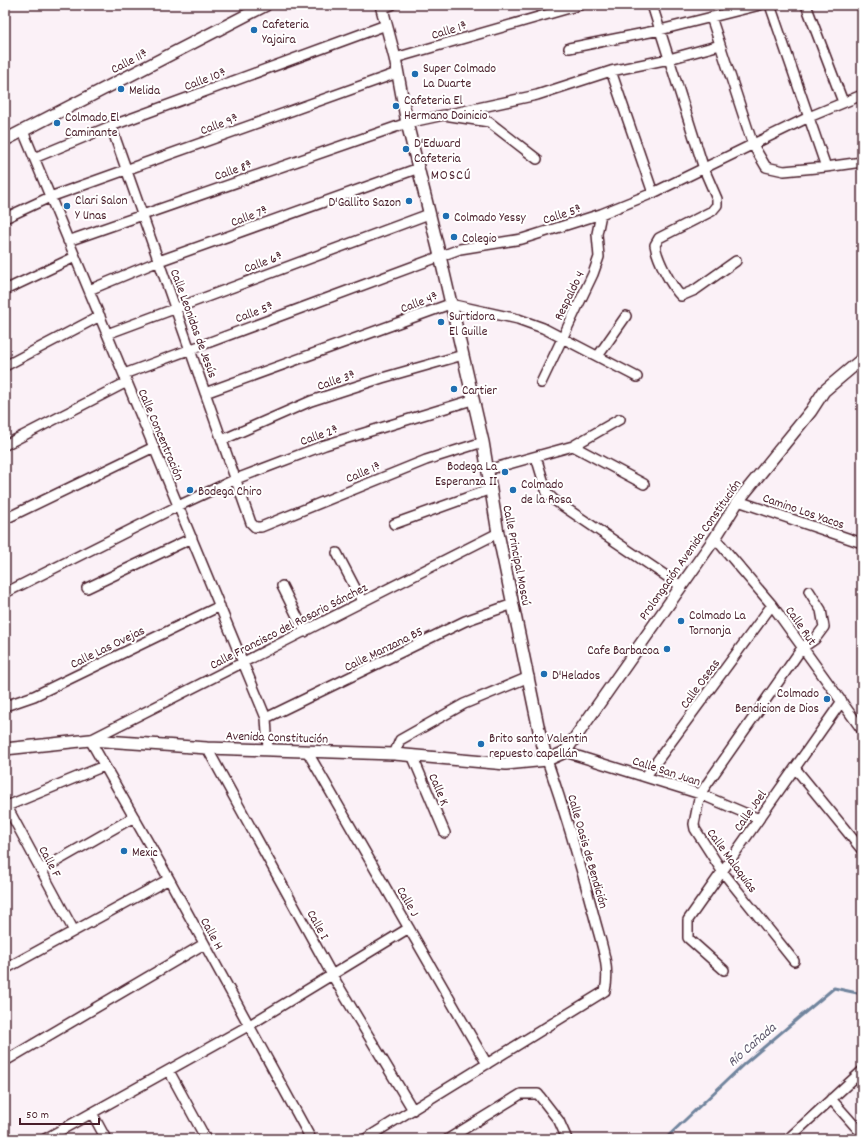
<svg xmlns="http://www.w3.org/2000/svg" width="867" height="1144" font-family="Dekko,sans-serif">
  <rect width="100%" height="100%" fill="#fbf1f7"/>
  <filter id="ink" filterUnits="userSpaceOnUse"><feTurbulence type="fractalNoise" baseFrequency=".025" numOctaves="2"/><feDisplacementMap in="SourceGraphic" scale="8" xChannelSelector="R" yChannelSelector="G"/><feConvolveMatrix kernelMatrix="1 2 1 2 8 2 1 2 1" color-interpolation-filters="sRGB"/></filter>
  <g filter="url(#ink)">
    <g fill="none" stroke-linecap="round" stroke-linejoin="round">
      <!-- stream -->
      <path stroke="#70849d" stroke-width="3" d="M665 1139 744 1064 834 988 862 994"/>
      <defs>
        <path id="minor" d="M652 5 704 169 717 199V205L712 211 659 238 655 245C657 259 671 286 681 296L695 290 736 261
          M770 5 826 167 862 162
          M806 5 843 102
          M382 8 392 5
          M711 17 753 145 766 167 784 171 826 167
          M569 48 660 30 760 5
          M395 58 580 5
          M611 71 653 193
          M450 114 537 95 611 71 669 59 720 45
          M111 126 251 523 255 527H261L426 460 483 442
          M23 131 266 718 268 749
          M34 158 111 126 386 25
          M5 218 50 197 397 73
          M68 241 407 123 444 115 489 122 537 159
          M5 290 75 257
          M89 290 159 261 419 168
          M107 334 429 214
          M598 356 626 316
          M5 366 100 316
          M124 374 460 249 522 239 601 214 653 193 809 117 862 95
          M541 383 593 274 599 257 597 234 601 214
          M205 393 450 304 518 319 543 328 637 377
          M222 440 311 401 382 378 463 355
          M5 445 127 382
          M573 446 644 484
          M536 457 547 493 554 500 681 586
          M487 470 573 446 620 419
          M738 501 862 543
          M5 519 154 447
          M394 524 491 489
          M715 538 772 605 862 730
          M337 553 362 601
          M282 586 305 632
          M87 588 192 538
          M5 593 178 506 236 479 325 445 472 400
          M5 706 34 696 220 606
          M266 718 465 621 513 604
          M207 748 332 975 413 1110
          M307 751 487 1064
          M565 752 700 794 759 819
          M394 754 400 740 464 704 529 677
          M412 755 445 833
          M795 768 862 850
          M646 776 772 605
          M5 803 74 931
          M7 806 104 766
          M41 870 134 817
          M794 961 722 871 695 829 694 824 700 794 802 648 815 639 824 627 821 610 809 591
          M5 969 169 879
          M724 970 688 938V920L842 701
          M5 1061 204 944
          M169 1071 206 1139
          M831 1099 862 1134
          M92 1113 106 1139
          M5 1135 7 1139
          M45 1139 248 1026 409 928
          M311 1139 169 879 90 740 498 533
          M365 1139 605 991C611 967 600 940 594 916 580 863 565 812 547 760
          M448 1139 521 1094H538L559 1121 567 1139
          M788 1139 862 1071"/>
        <path id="tertiary" d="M381 5 395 58 407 123 440 256 483 442 498 533 540 735 547 760
          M5 140 266 5
          M5 749 90 740 207 748 394 754 506 764 547 760 565 752 715 538 738 501 811 411 824 391 862 359"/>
      </defs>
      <!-- minor casing -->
      <use href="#minor" stroke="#4a1f2b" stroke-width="12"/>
      <!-- tertiary casing -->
      <use href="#tertiary" stroke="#4a1f2b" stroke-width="14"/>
      <!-- minor -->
      <use href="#minor" stroke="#fff" stroke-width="9"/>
      <!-- tertiary -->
      <use href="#tertiary" stroke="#fff" stroke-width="11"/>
    </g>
  </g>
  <!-- markers -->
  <g fill="#1f6fb2" stroke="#fff" stroke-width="1.5">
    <circle cx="254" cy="30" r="4"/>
    <circle cx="415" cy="74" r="4"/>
    <circle cx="121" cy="89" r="4"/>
    <circle cx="396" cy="106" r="4"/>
    <circle cx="57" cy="123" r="4"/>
    <circle cx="406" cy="149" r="4"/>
    <circle cx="409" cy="201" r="4"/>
    <circle cx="67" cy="206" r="4"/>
    <circle cx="446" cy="216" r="4"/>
    <circle cx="454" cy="237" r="4"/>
    <circle cx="441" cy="322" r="4"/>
    <circle cx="454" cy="389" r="4"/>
    <circle cx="505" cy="472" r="4"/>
    <circle cx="190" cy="490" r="4"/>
    <circle cx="513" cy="490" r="4"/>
    <circle cx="681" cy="621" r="4"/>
    <circle cx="667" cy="649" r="4"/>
    <circle cx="544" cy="674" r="4"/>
    <circle cx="827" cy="699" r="4"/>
    <circle cx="481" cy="744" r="4"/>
    <circle cx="124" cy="851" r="4"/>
  </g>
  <g text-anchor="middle" stroke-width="4" stroke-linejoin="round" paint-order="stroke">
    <!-- poi labels -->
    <g font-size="13" fill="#4a1f2b" stroke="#fff" text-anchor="start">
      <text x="262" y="28">Cafeteria<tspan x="262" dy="15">Yajaira</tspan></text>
      <text x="423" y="72">Super Colmado<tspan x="423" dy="15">La Duarte</tspan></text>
      <text x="129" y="94">Melida</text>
      <text x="404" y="104">Cafeteria El<tspan x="404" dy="15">Hermano Doinicio</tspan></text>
      <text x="65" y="121">Colmado El<tspan x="65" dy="15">Caminante</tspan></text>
      <text x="414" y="147">D'Edward<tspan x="414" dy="15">Cafeteria</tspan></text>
      <text x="75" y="204">Clari Salon<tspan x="75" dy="15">Y Unas</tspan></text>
      <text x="401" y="206" text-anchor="end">D'Gallito Sazon</text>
      <text x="454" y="221">Colmado Yessy</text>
      <text x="462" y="242">Colegio</text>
      <text x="449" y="320">Surtidora<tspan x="449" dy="15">El Guille</tspan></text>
      <text x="462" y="394">Cartier</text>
      <text x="497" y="470" text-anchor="end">Bodega La<tspan x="497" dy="15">Esperanza II</tspan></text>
      <text x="521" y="488">Colmado<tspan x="521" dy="15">de la Rosa</tspan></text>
      <text x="198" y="495">Bodega Chiro</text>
      <text x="689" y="619">Colmado La<tspan x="689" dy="15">Tornonja</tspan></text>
      <text x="659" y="654" text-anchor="end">Cafe Barbacoa</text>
      <text x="552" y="679">D'Helados</text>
      <text x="819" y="697" text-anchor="end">Colmado<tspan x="819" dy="15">Bendicion de Dios</tspan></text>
      <text x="489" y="742">Brito santo Valentin<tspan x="489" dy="15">repuesto capellán</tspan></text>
      <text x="132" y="856">Mexic</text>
    </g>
    <!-- street labels -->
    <g font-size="13" fill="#4a1f2b" stroke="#fff">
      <text transform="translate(449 29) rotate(-16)" y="5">Calle 1ª</text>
      <text transform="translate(129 60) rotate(-27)" y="5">Calle 11ª</text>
      <text transform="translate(205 78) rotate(-20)" y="5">Calle 10ª</text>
      <text transform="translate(219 123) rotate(-20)" y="5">Calle 9ª</text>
      <text transform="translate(233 169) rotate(-19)" y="5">Calle 8ª</text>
      <text transform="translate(562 213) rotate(-17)" y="5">Calle 5ª</text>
      <text transform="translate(249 215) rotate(-20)" y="5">Calle 7ª</text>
      <text transform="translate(263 261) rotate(-20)" y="5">Calle 6ª</text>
      <text transform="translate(568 295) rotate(-64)" y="5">Respaldo 4</text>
      <text transform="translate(419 301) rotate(-20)" y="5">Calle 4ª</text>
      <text transform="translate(254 311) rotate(-20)" y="5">Calle 5ª</text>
      <text transform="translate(195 323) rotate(70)" y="5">Calle Leonidas de Jesús</text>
      <text transform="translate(336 379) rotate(-18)" y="5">Calle 3ª</text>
      <text transform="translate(162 434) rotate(67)" y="5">Calle Concentración</text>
      <text transform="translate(319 434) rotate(-19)" y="5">Calle 2ª</text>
      <text transform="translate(363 471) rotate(-22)" y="5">Calle 1ª</text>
      <text transform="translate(804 510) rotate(19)" y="5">Camino Los Yacos</text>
      <text transform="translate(689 549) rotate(-55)" y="5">Prolongación Avenida Constitución</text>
      <text transform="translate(518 555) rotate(79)" y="5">Calle Principal Moscú</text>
      <text transform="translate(288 625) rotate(-27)" y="5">Calle Francisco del Rosario Sánchez</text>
      <text transform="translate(802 625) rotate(55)" y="5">Calle Rut</text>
      <text transform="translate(107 646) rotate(-26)" y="5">Calle Las Ovejas</text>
      <text transform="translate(383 648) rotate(-26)" y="5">Calle Manzana B5</text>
      <text transform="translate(699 683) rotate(-54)" y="5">Calle Oseas</text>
      <text transform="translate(277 736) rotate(2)" y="5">Avenida Constitución</text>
      <text transform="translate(667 770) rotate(18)" y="5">Calle San Juan</text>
      <text transform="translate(440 789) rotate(67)" y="5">Calle K</text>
      <text transform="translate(749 810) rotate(-55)" y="5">Calle Joel</text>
      <text transform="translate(589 851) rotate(74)" y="5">Calle Oasis de Bendición</text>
      <text transform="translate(733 860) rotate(54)" y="5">Calle Malaquías</text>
      <text transform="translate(51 861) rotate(62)" y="5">Calle F</text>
      <text transform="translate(409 901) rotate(60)" y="5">Calle J</text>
      <text transform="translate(319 924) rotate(61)" y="5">Calle I</text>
      <text transform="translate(213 933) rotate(62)" y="5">Calle H</text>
    </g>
    <!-- neighbourhood labels -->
    <g font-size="14" letter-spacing="1" fill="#4a1f2b" stroke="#fff">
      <text x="451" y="179">MOSCÚ</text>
    </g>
    <!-- water labels -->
    <g font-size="14" font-style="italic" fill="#605a6e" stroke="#fff">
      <text transform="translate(751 1044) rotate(-41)" y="5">Río Cañada</text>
    </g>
  </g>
  <!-- margin -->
  <rect width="867" height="1144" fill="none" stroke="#fff" stroke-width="20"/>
  <rect x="10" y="10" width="847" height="1124" fill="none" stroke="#4a1f2b" stroke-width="1.5" filter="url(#ink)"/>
  <!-- scale -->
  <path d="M20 1118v6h79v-6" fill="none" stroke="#4a1f2b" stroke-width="2"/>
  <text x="26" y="1118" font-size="12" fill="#4a1f2b" stroke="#ffffff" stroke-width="3" paint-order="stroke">50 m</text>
</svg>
